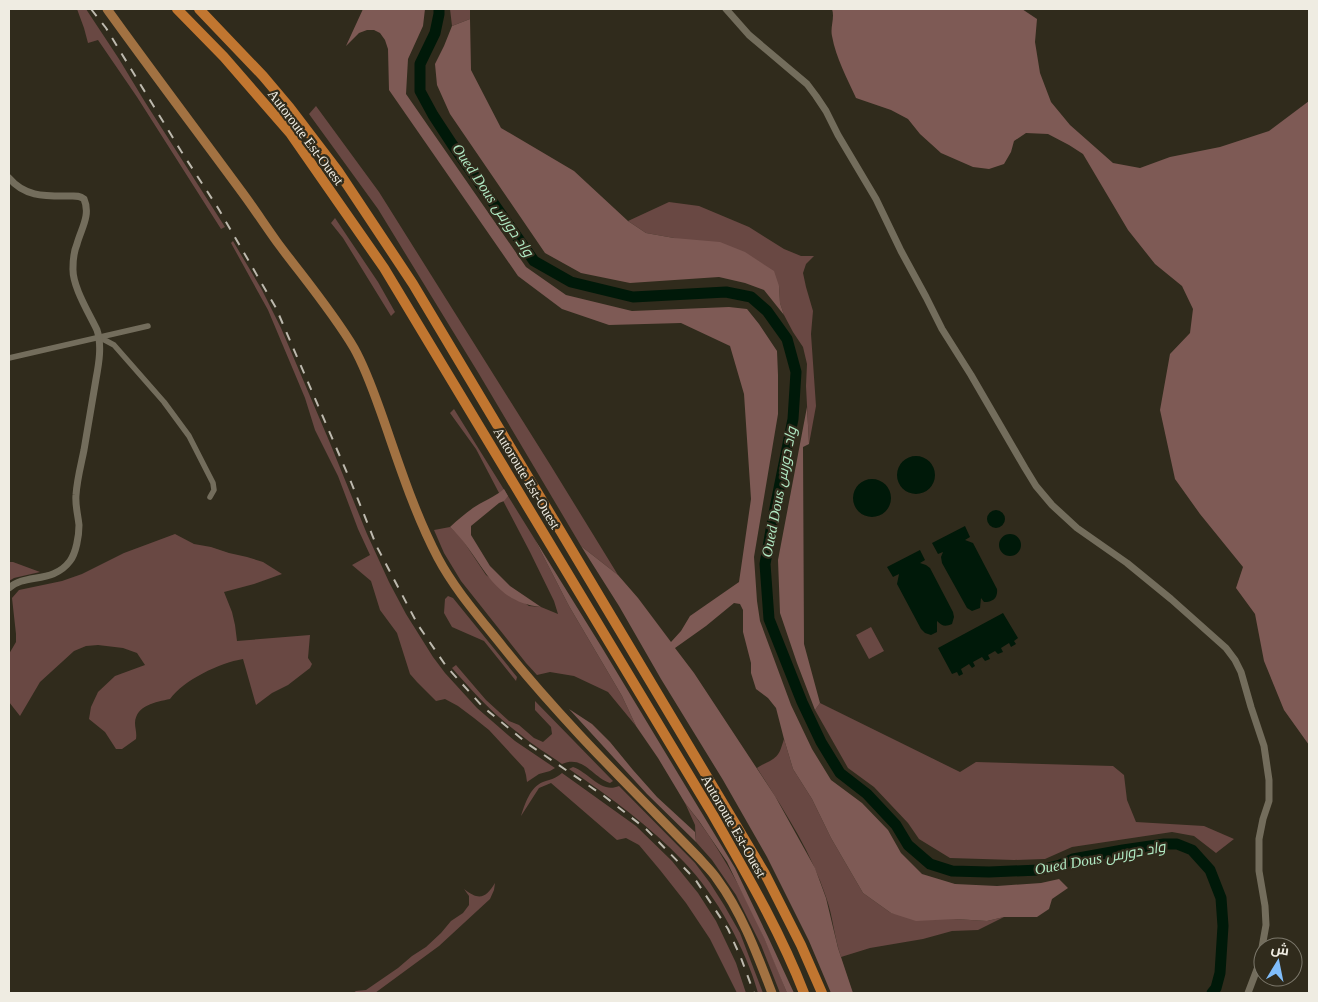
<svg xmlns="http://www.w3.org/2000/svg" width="1318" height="1002" font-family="'Times New Roman',Cairo,serif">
  <rect width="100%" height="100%" fill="#302b1c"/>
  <!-- green -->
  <path fill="#694843" d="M77 9H86L119 59 145 102 225 227 221 229 137 97 98 40 88 43 84 28Z
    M450 9H470V19L452 26Z
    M316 106 379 192 551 466 618 575 581 546 479 374 378 209 309 114Z
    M669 202 699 206 749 227 784 249 801 256H814L806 264 803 273 806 287 813 311 811 334 816 406 809 444 806 386 807 364 803 347 793 332 784 315 780 303 779 286 674 238 646 233 628 221Z
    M335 218 378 282 395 312 391 316 343 238 331 223Z
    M233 241 262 290 281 328 330 443 367 534 389 582 406 614 433 657 445 673 477 708 515 741 555 768 550 771 539 774 527 782 526 775 524 768 489 730 474 718 458 706 445 699 436 701 417 682 410 674 397 633 380 610 371 581 352 565 370 555 358 529 338 476 315 430 305 398 268 310 231 243Z
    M454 409 534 538 569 606 622 696 636 726 608 692 574 676 550 672 537 675 526 663 461 581 444 553 434 530 450 527 460 536 486 575 529 606 541 607 558 614 554 601 530 552 476 449 450 413Z
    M175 534 194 544 211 547 229 553 247 557 263 562 282 574 254 584 224 592 232 612 235 625 237 641 310 635 308 658 312 664 310 668 288 685 272 693 256 705 243 659C219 663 184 680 170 699 156 702 136 705 135 723 135 728 137 733 136 739L122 749H116L105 732 89 719 91 707 98 692 115 676 145 665 137 653 123 648 98 645 86 646 74 651 40 682 20 716 9 702V654L16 642V634L12 598 19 590 62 581 82 574 124 553Z
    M9 562H13L40 572 14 578 9 581Z
    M448 596 453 598 517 677 516 681 484 641 452 627 444 613 445 599Z
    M871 627 884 651 869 659 856 635Z
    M456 665 486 700 509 721 519 725 534 738 543 742 552 734 551 727 535 710V701L613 781 610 783C592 777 584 755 562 764 548 754 534 746 521 735 495 716 473 692 452 668Z
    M820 703 960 772 976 762 1113 766 1124 775 1127 800 1136 822 1204 826 1234 839 1216 853 1194 836 1172 832 1072 847 1045 859 1014 860 950 858 919 839 908 823 874 787 848 768 815 710Z
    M784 739 793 769 812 799 831 838 863 893 891 913 955 919 987 921 1004 917 978 930 952 931 923 939 870 948 841 957C834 937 833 916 826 897 811 851 783 809 757 768 761 765 764 764 768 762 780 756 780 751 784 739Z
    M573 767C590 773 601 794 619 786L695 863 710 883 724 905 740 933 763 993H758C746 949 716 895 684 862 650 826 610 797 569 769Z
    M562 773 636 826 672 861 698 893 716 921 736 963 746 993H737L710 939 686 903 660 870 639 845 626 838 617 840 551 783 539 788 521 816C525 804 530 787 543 782 551 779 555 779 562 773Z
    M685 803C730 859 761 926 787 993H780L761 945 736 895 712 860 696 842 695 825Z
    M495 883 494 890 490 899 439 946 375 993H353L356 991 366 990 398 968 412 956 426 947 441 933 451 921 463 913 469 905V896L464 889C479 901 486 898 495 883Z"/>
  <!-- forest -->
  <path fill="#7e5a55" d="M363 9H425L423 26 408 59 406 94 526 267 566 295 632 311 729 307 747 309 759 324 777 351 778 375V414L754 557 757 601 760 621 791 705 812 749 831 780 862 803 888 830 901 853 922 874 955 884 997 886 1041 883 1059 879 1068 888 1052 899 1049 909 1037 917H1004L987 921 955 919 916 921 891 913 863 893 831 838 812 799 793 769 784 739 776 708 768 698 756 689 751 673V663L743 632V610L740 604 734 603 706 626 675 648 694 673 775 796 815 868 826 898 838 948 853 993H831L809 941 767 857 723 780 661 679 619 606 581 546 618 575 638 598 671 642 681 631 690 616 739 582 751 499 744 394 730 346 681 323 609 325 562 309 518 276 389 90 388 49 385 40 380 33 374 30H367L359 33 346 46Z
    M832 9H1022L1037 19 1035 42 1040 73 1051 102 1070 125 1113 163 1140 168 1170 157 1220 147 1269 131 1309 101V745L1284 710 1264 661 1255 614 1236 588 1243 567 1200 514 1175 479 1160 410 1170 354 1190 333 1193 309 1182 286 1155 264 1128 230 1083 154 1069 145 1048 134 1026 133 1014 141 1011 152 1004 164 989 169 973 167 941 153 920 134 908 119 891 110 856 98C847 78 836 58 832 36 830 27 835 18 832 9Z
    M470 19 471 70 501 128 574 171 628 221 646 233 674 238 720 242 745 252 774 271 779 286 780 303 784 315 764 290 745 283 719 277 630 283 581 273 545 253 450 114 437 85 435 64 444 46 452 26Z
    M807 407 809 444 803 447 804 644 820 703 815 710 797 663 780 613 778 560Z
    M504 489 508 496 504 501 499 503 471 526V535L490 566 510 586 541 607C489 602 482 556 450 527 460 518 471 508 483 502 490 498 497 495 504 489Z
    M534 538 601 646 735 868 769 939 794 993H787L764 938 727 862 699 821 685 803 658 758 636 726 622 696 569 606Z
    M569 709 592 724 610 742 633 770 657 797 695 832 696 842 647 794Z"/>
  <!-- water -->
  <path fill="#001909" d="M897 475a19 19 0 1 1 38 0a19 19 0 1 1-38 0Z
    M853 498a19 19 0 1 1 38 0a19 19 0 1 1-38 0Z
    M987 519a9 9 0 1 1 18 0a9 9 0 1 1-18 0Z
    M965 526 970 537 965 540 973 543 997 589C998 598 993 602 984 602L981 598 980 608 972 611 967 608 942 563 941 557 943 552 938 554 932 543Z
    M999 545a11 11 0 1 1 22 0a11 11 0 1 1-22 0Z
    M920 550 925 560 920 563 926 565 930 568 953 612 954 617 952 624C945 627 942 626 937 621V632L931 635 925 633 921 629 897 584 899 574 893 577 887 567Z
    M1003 613 1018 638 1014 641 1016 644 1011 647 1009 643 1001 648 1003 652 998 654 995 651 988 655 990 659 985 661 982 657 973 662 975 666 972 668 969 664 961 669 963 674 959 676 957 672 952 674 938 648Z"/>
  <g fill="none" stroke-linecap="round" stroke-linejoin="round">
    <!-- river -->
    <path stroke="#001909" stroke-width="11" d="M439 9V14L435 33 420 64V91L433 115 452 144 534 261 571 282 633 297 726 292 751 297 767 311 787 339 796 372 793 419 774 513 765 564 769 619 802 702 821 742 840 773 867 794 896 825 908 845 930 864 952 871 989 872 1040 870 1060 865 1073 859 1123 850 1164 844H1177L1192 850 1210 870 1221 898 1223 926 1220 973 1216 988 1212 993"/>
    <!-- minor -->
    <path stroke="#736d5c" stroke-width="5.5" d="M99 337 114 345 164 402 189 436 213 483 214 490 210 497
      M9 358 148 326"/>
    <!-- tertiary -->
    <path stroke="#736d5c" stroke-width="7" d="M726 9 749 35 807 84 816 96 826 111 838 135 876 199 901 251 926 297 942 329 971 375 1025 468 1036 486 1052 505 1077 528 1127 563 1171 599 1226 648 1235 660 1241 672 1251 707 1264 746 1269 780V801L1263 819 1259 839V871L1265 906 1266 925 1259 964 1248 993
      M9 178C25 197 45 196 68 196 75 196 79 195 84 199 91 215 81 229 77 244 74 251 73 260 73 268 72 286 89 313 97 330 102 345 99 363 96 379 92 402 88 426 84 450 81 465 77 479 76 495 75 505 78 515 79 525 79 536 76 553 70 561 53 584 25 573 9 588"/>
    <!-- primary -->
    <path stroke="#a27242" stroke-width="9" d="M107 9C153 73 200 135 247 199 257 213 267 228 277 242 303 277 332 311 354 348 367 371 375 396 384 421 400 467 415 514 438 558 455 590 480 618 503 647 563 722 632 789 699 858 705 865 712 871 717 879 742 913 757 954 772 993"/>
    <!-- motorway -->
    <path stroke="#c17630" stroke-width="10" d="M177 9 224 57 290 133 384 268 713 815C746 873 780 931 804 993
      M199 9 263 76 290 108 338 171 413 284 764 872 801 945 822 993"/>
    <!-- rail -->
    <path stroke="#bdb9ae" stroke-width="2" stroke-dasharray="9 9" stroke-linecap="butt" d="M91 9 106 28 181 151 218 208 276 308 351 482 377 547 418 625 446 666 483 707 528 744 604 796 646 829 695 879 728 929 741 958 754 993"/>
  </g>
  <g text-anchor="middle" stroke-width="4.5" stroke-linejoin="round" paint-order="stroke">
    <!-- street labels -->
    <g font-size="14" fill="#efece2" stroke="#302b1c">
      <text transform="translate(306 137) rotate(53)" y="5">Autoroute Est-Ouest</text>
      <text transform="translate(527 478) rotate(59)" y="5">Autoroute Est-Ouest</text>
      <text transform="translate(734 826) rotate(60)" y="5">Autoroute Est-Ouest</text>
    </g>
    <!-- water labels -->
    <g font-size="15" font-style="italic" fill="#b0e9c3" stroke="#302b1c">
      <text transform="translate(493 200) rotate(56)" y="5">Oued Dous واد دورس</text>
      <text transform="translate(779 492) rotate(-79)" y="5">Oued Dous واد دورس</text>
      <text transform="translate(1100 858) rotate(-10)" y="5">Oued Dous واد دورس</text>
    </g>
  </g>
  <!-- border -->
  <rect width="1318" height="1002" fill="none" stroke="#efece2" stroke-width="20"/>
  <!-- north arrow -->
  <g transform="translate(1278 962) rotate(10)"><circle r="24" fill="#302b1c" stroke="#7c786b"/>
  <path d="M0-4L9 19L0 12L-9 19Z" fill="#80bdfa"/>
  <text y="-8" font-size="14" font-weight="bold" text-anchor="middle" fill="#efece2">ش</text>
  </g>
</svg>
